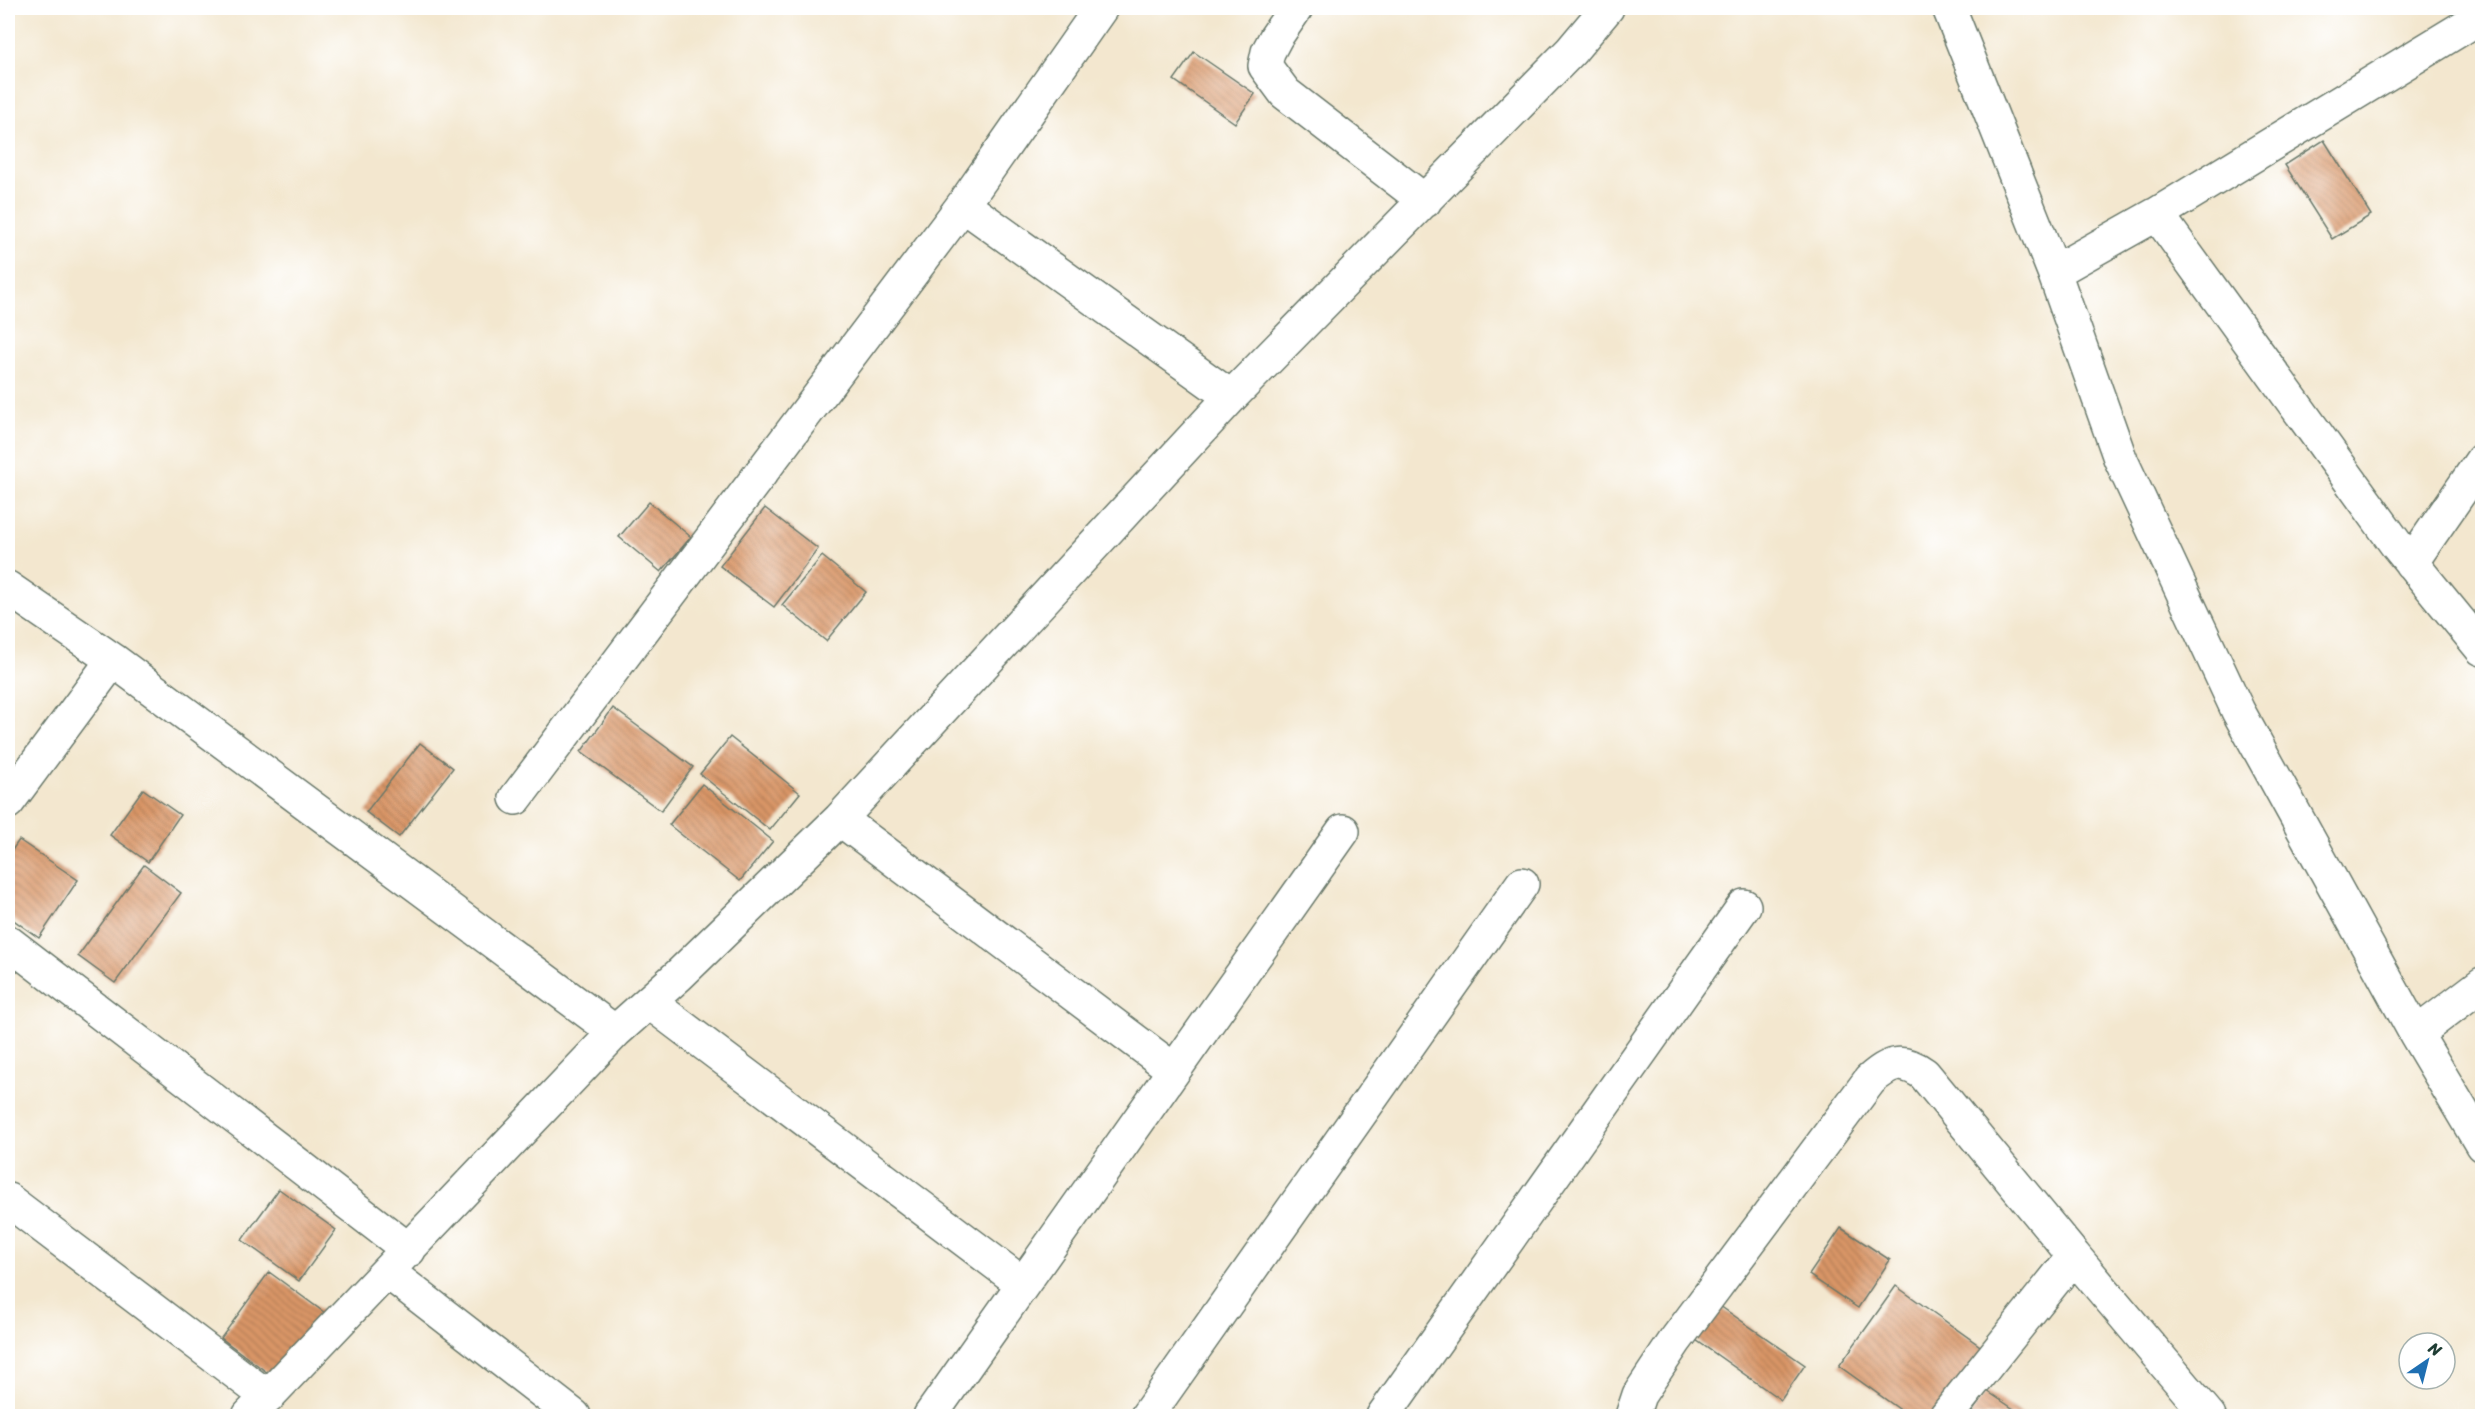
<svg xmlns="http://www.w3.org/2000/svg" width="2490" height="1424" font-family="Sriracha,sans-serif">
  <defs>
    <pattern id="building-back-hatch" width="6" height="6" patternUnits="userSpaceOnUse" patternTransform="scale(1.5)"><rect width="6" height="6" fill="#d99566"/><path d="M-1 5l2 2M0 0l6 6M5-1l2 2" fill="none" stroke="#af7b55"/></pattern>
  </defs>
  <rect width="100%" height="100%" fill="#fff"/>
  <filter id="ink" filterUnits="userSpaceOnUse"><feTurbulence type="fractalNoise" baseFrequency=".0167" numOctaves="2"/><feDisplacementMap in="SourceGraphic" scale="12" xChannelSelector="R" yChannelSelector="G"/><feConvolveMatrix kernelMatrix="1 2 1 2 8 2 1 2 1" color-interpolation-filters="sRGB"/></filter>
  <filter id="wash" filterUnits="userSpaceOnUse"><feTurbulence type="fractalNoise" baseFrequency=".008" numOctaves="4" result="noise"/><feDisplacementMap in="SourceGraphic" scale="24" xChannelSelector="R" yChannelSelector="G"/><feGaussianBlur stdDeviation="1.35" result="paint"/><feColorMatrix in="noise" values="0 0 0 0 0 0 0 0 0 0 0 0 0 0 0 0 0 1.4 0 .05"/><feComposite in="paint" operator="in"/></filter>
  <g filter="url(#wash)">
    <rect width="100%" height="100%" fill="#f3e7cf"/>
    <g id="blocks">
      <!-- building -->
      <path fill="url(#building-back-hatch)" d="M1194 52 1255 94 1235 123 1174 80Z
        M2324 140 2371 215 2332 239 2285 165Z
        M649 502 691 537 661 572 619 537Z
        M765 508 818 549 774 607 720 566Z
        M822 556 866 592 826 641 782 605Z
        M613 708 693 767 661 811 581 752Z
        M730 737 800 793 770 830 700 774Z
        M420 743 453 768 399 837 366 812Z
        M702 784 773 841 740 881 669 825Z
        M143 789 180 815 148 862 110 835Z
        M19 840 78 880 39 938 8 916V856Z
        M144 865 181 893 115 983 78 956Z
        M279 1189 336 1230 299 1281 242 1240Z
        M1841 1228 1890 1260 1858 1308 1809 1275Z
        M269 1272 329 1316 280 1382 221 1338Z
        M1896 1286 1987 1351 1940 1416H1909L1839 1366Z
        M1720 1306 1805 1365 1781 1400 1696 1340Z
        M1987 1391 2024 1416H1969Z"/>
    </g>
  </g>
  <g filter="url(#ink)">
    <use href="#blocks" fill-opacity="0" stroke="#69786a" stroke-width="1.5"/>
    <g fill="none" stroke-linecap="round" stroke-linejoin="round">
      <defs>
        <path id="minor" d="M1101 8 963 205 1231 397
          M1296 8 1276 37 1268 52 1265 66 1285 93 1425 201
          M1949 8 2054 272 2120 458 2238 711 2416 1034 2482 1145
          M2157 214 2396 544 2482 649
          M2054 272 2157 214 2482 16
          M2411 563 2482 460
          M8 588 113 660 615 1032
          M516 798 963 205
          M8 802 113 660
          M840 819 1174 1070
          M8 942 409 1250
          M649 1002 1023 1284
          M2416 1034 2482 984
          M8 1200 268 1397
          M2074 1256 2209 1416
          M388 1272 574 1416
          M249 1416 615 1032 679 975 840 819 1231 397 1571 51 1607 8
          M930 1416 1343 831
          M1147 1416 1522 884
          M1383 1416 1744 906
          M1632 1416 1639 1395 1675 1341 1870 1080C1890 1063 1901 1058 1924 1074L2074 1256 1946 1416"/>
      </defs>
      <!-- minor casing -->
      <use href="#minor" stroke="#69786a" stroke-width="36"/>
      <!-- minor -->
      <use href="#minor" stroke="#fff" stroke-width="33"/>
    </g>
  </g>
  <!-- margin -->
  <rect width="2490" height="1424" fill="none" stroke="#fff" stroke-width="30"/>
  <!-- north arrow -->
  <g transform="translate(2427 1361) rotate(35)"><circle r="28" fill="#ffffff" stroke="#a5b1ae" stroke-width="1.5"/>
  <path d="M0-4.5L10 22L0 15L-10 22Z" fill="#1f6fb2"/>
  <text y="-9" font-size="16" font-weight="bold" text-anchor="middle" fill="#1f3d34">N</text>
  </g>
</svg>
